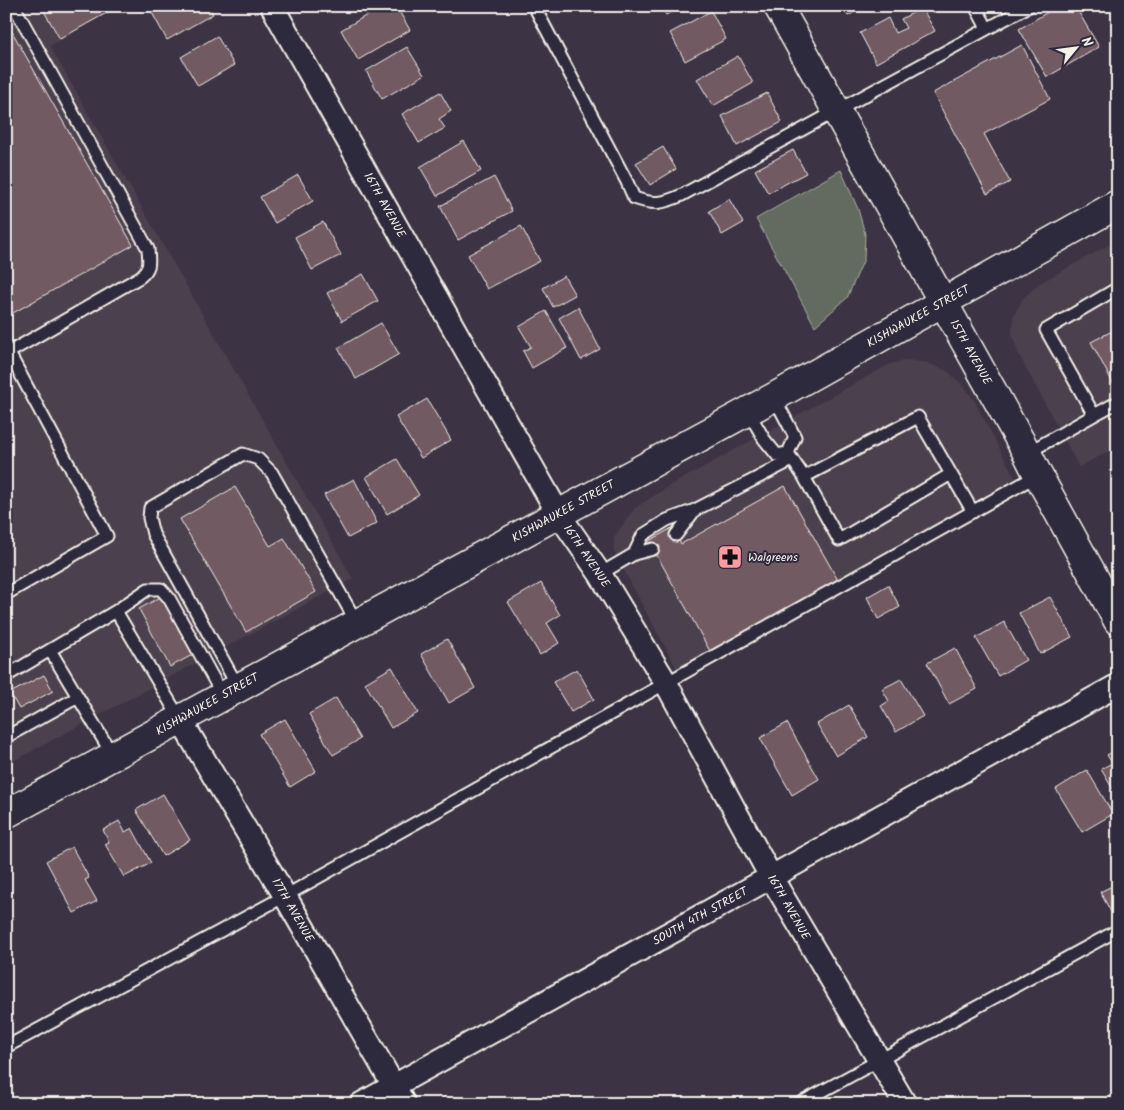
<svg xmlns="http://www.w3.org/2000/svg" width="1124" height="1110" font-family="Kalam,sans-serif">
  <rect width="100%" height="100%" fill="#3c3445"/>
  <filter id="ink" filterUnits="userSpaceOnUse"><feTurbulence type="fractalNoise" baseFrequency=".02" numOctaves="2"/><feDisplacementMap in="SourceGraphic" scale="10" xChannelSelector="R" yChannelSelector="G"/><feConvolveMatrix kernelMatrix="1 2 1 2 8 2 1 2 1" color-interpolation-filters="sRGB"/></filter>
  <g filter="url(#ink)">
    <!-- built -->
    <path fill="#4c3f4e" d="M6 6H118L50 46 353 579 6 765Z
      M1118 240V446L1079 467 1018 353 1012 334 1014 315 1023 298 1040 283Z
      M908 360 927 363 947 371 962 384 974 400 1016 480 677 669 614 552V537L624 523 635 508 671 485 890 364Z"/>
    <!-- green -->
    <path fill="#646b5e" stroke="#acaea3" d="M841 170 858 209 865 234 864 259 847 298 815 326 756 219Z"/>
    <!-- building -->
    <path fill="#725a63" stroke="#f4f1e8" d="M41 6H119L60 39Z
      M160 6H209L213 14 167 40 151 11Z
      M383 6H396L410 30 358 60 341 30Z
      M661 6H682L666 15Z
      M842 6H865L848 16Z
      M1058 6H1075L1099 47 1047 77 1019 29Z
      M922 8 935 31 876 63 860 33 888 18 895 33 906 28 901 19Z
      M711 11 726 39 685 61 670 33Z
      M6 21 133 245 6 317Z
      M217 36 234 65 198 86 181 57Z
      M1022 45 1050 99 984 134 1010 182 987 194 933 93Z
      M407 47 424 75 382 99 366 71Z
      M738 56 753 83 713 106 697 79Z
      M440 92 451 111 439 119 445 128 419 143 402 114Z
      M767 93 782 122 737 146 722 116Z
      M464 141 481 171 437 196 420 167Z
      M663 147 676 169 650 185 636 163Z
      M793 150 806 173 768 193 755 170Z
      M298 175 313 201 275 223 260 197Z
      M494 177 512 211 458 240 440 206Z
      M729 199 743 223 722 235 709 211Z
      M323 222 341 255 312 270 295 237Z
      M521 226 540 261 487 289 468 255Z
      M363 274 378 301 342 321 327 293Z
      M564 276 575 295 553 307 543 288Z
      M578 307 600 349 581 360 559 318Z
      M546 311 567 348 532 368 523 351 531 347 519 327Z
      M381 323 399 354 356 379 338 348Z
      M1118 328V388L1116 389 1091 342Z
      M427 399 451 440 421 458 396 417Z
      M397 459 419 495 387 514 366 477Z
      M354 479 377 523 348 538 324 495Z
      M785 486 839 582 711 653 649 541 672 528 681 544Z
      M235 487 270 546 284 538 316 592 246 632 180 519Z
      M541 583 560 615 547 623 559 643 540 655 508 602Z
      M888 585 900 607 878 619 867 597Z
      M164 595 196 653 170 667 139 609Z
      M1050 597 1072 637 1040 654 1019 613Z
      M1004 622 1026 660 998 676 976 638Z
      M447 639 475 688 449 703 421 654Z
      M955 648 977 689 949 704 927 663Z
      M392 667 418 713 391 728 365 683Z
      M577 669 594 699 571 712 553 682Z
      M44 675 53 691 19 709 10 693Z
      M901 679 923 716 896 732 881 706 889 701 882 689Z
      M336 698 360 739 333 755 309 714Z
      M849 705 868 737 836 756 817 724Z
      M285 719 316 771 290 787 259 734Z
      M787 723 819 779 792 795 760 738Z
      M1118 749V798L1101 769 1112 763 1107 755Z
      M1087 770 1113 814 1082 832 1056 789Z
      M163 794 190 840 163 856 136 810Z
      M119 821 125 832 132 828 151 863 124 877 105 844 109 842 103 830Z
      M72 847 89 878 85 880 97 901 74 913 46 861Z
      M1118 883V918L1115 919 1100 892Z"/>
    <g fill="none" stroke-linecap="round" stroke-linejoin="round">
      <defs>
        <path id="service" d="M534 6 627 182 634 198C654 205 662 204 682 195L1029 6
          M975 6 987 28
          M1118 288 1046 330 1094 415 1118 402
          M6 354 140 277C151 268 149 263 148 249L14 6
          M774 397 795 437 788 453
          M748 411 764 439 777 455 788 453
          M788 453 804 477 918 417 973 512
          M1027 453 1094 415
          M804 477 839 540 951 474
          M676 535 695 510
          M634 554 643 535 667 520 695 510 792 460
          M600 574 634 554 653 549
          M6 594 107 536 9 353
          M116 611 180 719
          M50 650 116 611 148 589H161L169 598 223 696
          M6 676 50 650 113 756
          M238 687 153 534 149 518 150 508 243 454 258 459 272 473 357 623
          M6 737 78 697
          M6 1047 285 896 1038 475
          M799 1104 1118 930"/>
        <path id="minor" d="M272 6 558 513 600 574 666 683 771 877 905 1104
          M180 719 285 896 404 1104
          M361 1104 1118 685"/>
        <path id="secondary" d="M778 6 1027 453 1038 475 1118 621"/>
        <path id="primary" d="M6 814 774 397 1118 204"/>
      </defs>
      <!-- service casing -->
      <use href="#service" stroke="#f4f1e8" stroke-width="15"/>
      <!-- minor casing -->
      <use href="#minor" stroke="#f4f1e8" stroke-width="26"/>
      <!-- secondary casing -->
      <use href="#secondary" stroke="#f4f1e8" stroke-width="31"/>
      <!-- primary casing -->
      <use href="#primary" stroke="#f4f1e8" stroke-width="31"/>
      <!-- service -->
      <use href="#service" stroke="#2f2a3d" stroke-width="11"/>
      <!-- minor -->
      <use href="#minor" stroke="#2f2a3d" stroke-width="22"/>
      <!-- secondary -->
      <use href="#secondary" stroke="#2f2a3d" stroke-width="28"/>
      <!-- primary -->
      <use href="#primary" stroke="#2f2a3d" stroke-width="28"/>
    </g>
  </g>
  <!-- icons -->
  <defs>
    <symbol id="pharmacy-square" viewBox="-11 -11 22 22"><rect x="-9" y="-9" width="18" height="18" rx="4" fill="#ff9aa2" stroke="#2f2a3d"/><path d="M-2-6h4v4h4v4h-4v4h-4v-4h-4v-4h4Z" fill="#111"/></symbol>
  </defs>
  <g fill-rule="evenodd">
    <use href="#pharmacy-square" x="716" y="543" width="28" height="28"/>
  </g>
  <g text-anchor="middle" stroke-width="4" stroke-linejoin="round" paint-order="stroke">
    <!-- street labels -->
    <g font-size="12" fill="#f4f1e8" stroke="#2f2a3d">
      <text transform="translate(385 205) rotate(61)" y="4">16TH AVENUE</text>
      <text transform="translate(918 316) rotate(-29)" y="4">KISHWAUKEE STREET</text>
      <text transform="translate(971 352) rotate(61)" y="4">15TH AVENUE</text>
      <text transform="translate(563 511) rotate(-29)" y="4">KISHWAUKEE STREET</text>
      <text transform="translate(587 556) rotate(56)" y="4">16TH AVENUE</text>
      <text transform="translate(207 704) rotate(-29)" y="4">KISHWAUKEE STREET</text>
      <text transform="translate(789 907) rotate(60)" y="4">16TH AVENUE</text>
      <text transform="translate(293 910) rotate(60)" y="4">17TH AVENUE</text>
      <text transform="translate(700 916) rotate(-29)" y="4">SOUTH 4TH STREET</text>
    </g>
    <!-- poi labels -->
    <g font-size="12" fill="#f4f1e8" stroke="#2f2a3d" text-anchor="start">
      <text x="748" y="561">Walgreens</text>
    </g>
  </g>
  <!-- margin -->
  <rect width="1124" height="1110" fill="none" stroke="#2f2a3d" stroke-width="25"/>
  <rect x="12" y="12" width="1099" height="1085" fill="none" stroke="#f4f1e8" stroke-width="2" filter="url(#ink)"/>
  <!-- north arrow -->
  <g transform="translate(1076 48) rotate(61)" stroke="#2f2a3d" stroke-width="4" paint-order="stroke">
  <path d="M0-4L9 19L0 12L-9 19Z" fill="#f4f1e8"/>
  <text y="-8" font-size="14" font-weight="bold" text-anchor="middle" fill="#f4f1e8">N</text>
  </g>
</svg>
